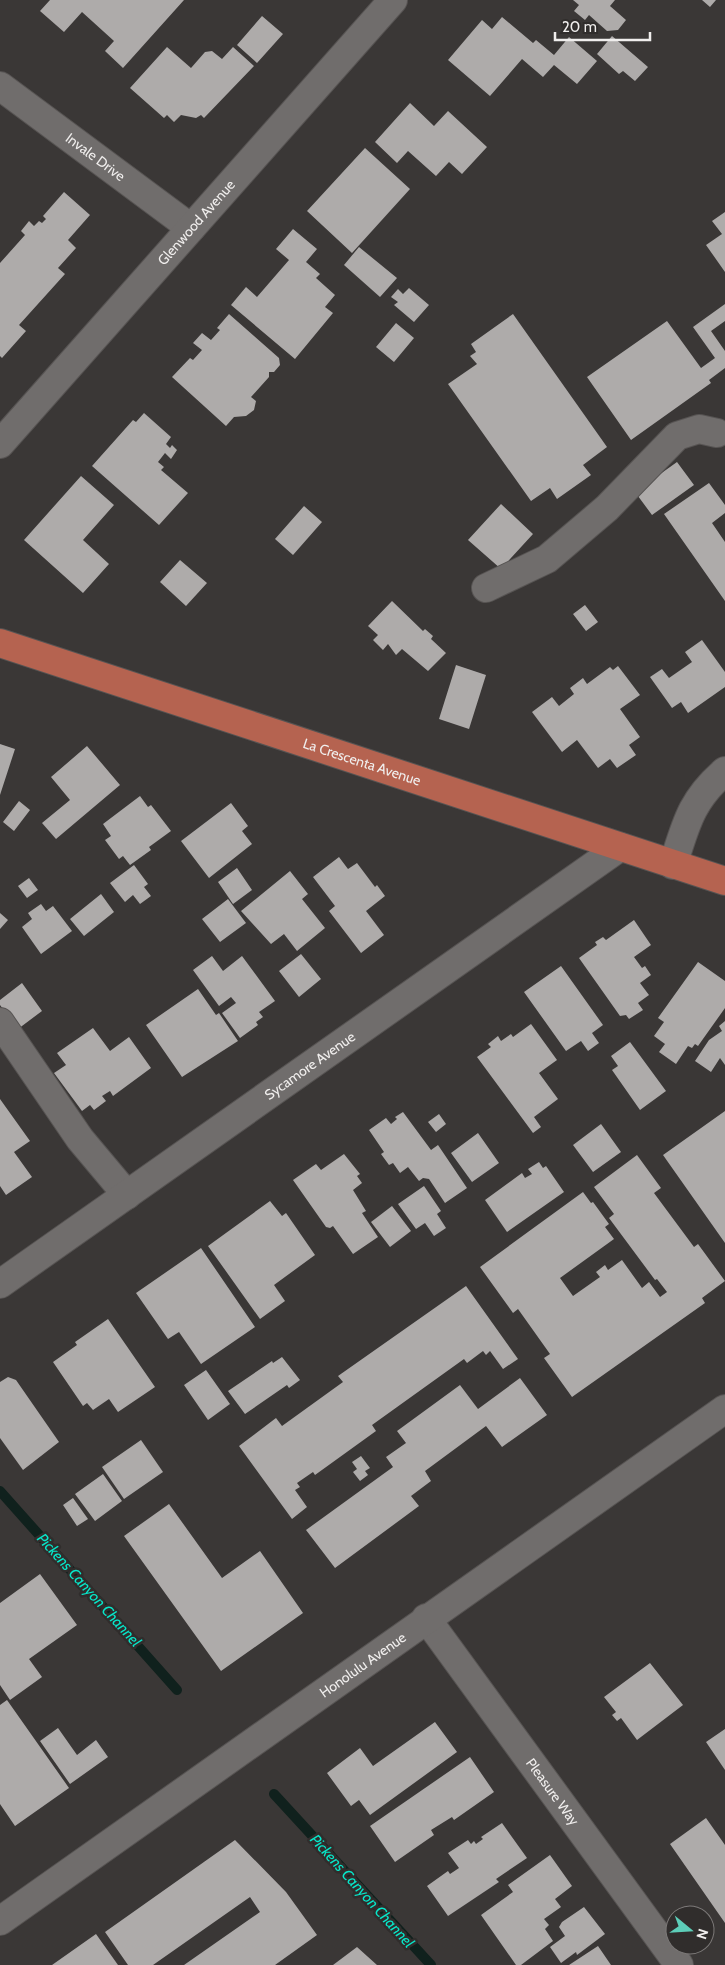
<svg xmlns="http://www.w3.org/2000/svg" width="725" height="1965" font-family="Cabin,sans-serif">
  <rect width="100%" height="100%" fill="#3a3736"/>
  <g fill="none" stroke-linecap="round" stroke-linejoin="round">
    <!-- stream -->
    <path stroke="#10211d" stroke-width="10" d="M0 1491 177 1690
      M274 1794 431 1965"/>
  </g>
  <!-- building -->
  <path fill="#aeabaa" d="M50 0H184L123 68 105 51 114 41 82 12 64 32 40 11Z
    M573 0H615L610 6 626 20 618 30 607 31 589 15 585 20 574 11 579 5Z
    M702 0H716L710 7Z
    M262 16 283 34 257 63 237 45Z
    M502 17 533 43 536 40 554 55 569 37 597 61 577 84 554 65 543 77 522 59 490 96 448 60 482 20 492 29Z
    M612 36 648 67 635 81 623 71 619 74 597 54Z
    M167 47 191 68 205 52 212 51 222 59 233 47 254 66 204 118 201 115 196 118 181 115 174 122 167 115 164 118 130 88Z
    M410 103 434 126 448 111 487 147 462 174 449 162 436 176 408 151 397 163 375 142Z
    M365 148 410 189 352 253 307 211Z
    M64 192 90 215 68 240 76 248 58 268 65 274 19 325 26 331 2 358 0 356V263L25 235 21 231 29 221 34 226 39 221 42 223 46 219 43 216Z
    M725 212V272L706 245 722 234 712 221Z
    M293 229 317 249 306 262 320 274 316 278 335 295 325 307 333 313 295 359 231 305 246 287 257 297 289 260 276 249Z
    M359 247 397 278 380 297 344 265Z
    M409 288 429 305 414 322 394 305 398 302 391 297 398 289 403 294Z
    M725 304V321L711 331 725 351V368L709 380 711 383 631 440 587 377 667 321 701 368 715 358 693 327Z
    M229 314 279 358 280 365 274 372H269V377L251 397 256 401 254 410 246 416 234 417 226 426 172 377 190 358 193 360 202 350 193 343 202 333 211 340 220 330 217 328Z
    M513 314 607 447 583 465 591 475 557 499 550 488 531 501 448 384 477 364 470 356 476 352 471 344Z
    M396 323 414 338 394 362 376 347Z
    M144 413 171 437 166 444 170 448 172 445 177 450 171 459 165 453 158 462 164 467 161 470 188 493 159 525 92 466 133 420 136 422Z
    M677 462 694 485 652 515 635 492Z
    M81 476 114 505 83 540 109 564 83 593 24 540Z
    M709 483 725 505V513L712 523 725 542V601L664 514Z
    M501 504 533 534 501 569 468 540Z
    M304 506 322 522 293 555 275 539Z
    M180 560 207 583 186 606 160 582Z
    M392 601 423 631 425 629 433 636 431 639 446 653 428 671 402 649 396 655 388 644 383 650 373 640 378 635 368 626Z
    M585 605 598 622 586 631 573 614Z
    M702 640 725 672V687L688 713 681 702 672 708 650 677 662 669 669 678 692 662 685 652Z
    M456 665 486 675 469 729 439 719Z
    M618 666 640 695 620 709 640 737 629 745 636 755 617 768 610 759 598 768 577 740 562 752 532 712 552 697 559 706 574 694 570 688 583 678 587 684 610 667 613 670Z
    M0 744 15 749 0 795Z
    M87 746 120 785 56 839 42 823 70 800 51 777Z
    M140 796 148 807 151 805 171 831 149 847 151 850 130 865 123 856 119 859 105 840 111 836 103 824Z
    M19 801 30 810 14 831 3 822Z
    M231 803 248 826 242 831 252 844 209 878 181 841Z
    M339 857 348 869 357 863 375 887 377 885 385 896 366 911 384 935 361 953 329 911 335 906 313 877Z
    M134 865 148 884 144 887 151 896 140 904 133 895 125 902 110 883Z
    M237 868 252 890 233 904 218 882Z
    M290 871 308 894 302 899 325 928 297 951 284 934 271 944 241 911Z
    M29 878 38 890 27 898 18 886Z
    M101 894 114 912 84 936 70 919Z
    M228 899 246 923 220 942 202 919Z
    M41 904 46 911 53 906 72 931 41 954 22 927 32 919 28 913Z
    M0 913 8 920 0 929Z
    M634 920 651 945 634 957 642 968 645 966 651 975 640 983 649 995 638 1003 643 1010 629 1019 626 1015 620 1016 579 958 597 945 595 942 603 937 606 940Z
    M301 954 321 979 299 997 279 971Z
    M212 956 223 971 242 956 275 1001 259 1012 263 1017 256 1022 258 1025 240 1038 222 1013 236 1003 231 997 219 1006 193 970Z
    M698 962 725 981V1008L698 1046 695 1044 692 1048 688 1046 676 1064 659 1052 665 1044 654 1036 664 1022 658 1018Z
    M561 966 603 1025 592 1033 599 1043 588 1051 581 1041 566 1051 524 992Z
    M22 983 42 1011 18 1029 0 1005V1000Z
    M198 989 216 1015 219 1013 238 1041 182 1077 146 1025Z
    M725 1021V1065L720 1058 711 1072 695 1061 709 1040 722 1031 719 1026Z
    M531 1024 557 1060 539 1073 558 1099 534 1117 541 1127 533 1133 477 1057 491 1047 488 1044 498 1036 501 1041 511 1034 513 1037Z
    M93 1028 110 1051 129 1037 151 1068 113 1096 110 1091 102 1096 106 1101 94 1110 90 1105 82 1111 54 1073 66 1065 57 1053Z
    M630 1042 666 1091 640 1110 612 1070 618 1066 611 1056Z
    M0 1099 30 1141 14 1152 32 1177 6 1195 0 1186Z
    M725 1111V1243L663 1155Z
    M403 1112 431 1150 438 1145 467 1188 445 1203 429 1179 423 1178 419 1181 408 1167 400 1173 393 1163 389 1165 381 1154 384 1152 369 1130 386 1118 391 1124 397 1119 395 1117Z
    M439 1114 446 1124 436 1132 428 1122Z
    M601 1124 621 1152 593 1172 573 1145Z
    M478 1133 499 1163 472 1182 451 1153Z
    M344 1154 360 1174 357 1176 362 1183 353 1190 366 1211 362 1213 378 1237 353 1254 333 1226 330 1228 326 1227 293 1180 316 1164 321 1170Z
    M637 1155 661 1188 654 1193 694 1247 698 1244 725 1281 702 1298 705 1303 572 1397 544 1358 550 1354 518 1309 513 1313 480 1267 583 1192 591 1203 593 1202 609 1224 605 1227 614 1239 560 1278 573 1296 600 1277 596 1272 605 1265 608 1270 622 1260 642 1288 649 1282 660 1297 667 1292 657 1279 655 1280 609 1218 614 1214 594 1187Z
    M539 1162 543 1168 546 1166 564 1192 507 1232 485 1200 522 1173 525 1178 532 1174 528 1169Z
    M424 1186 441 1211 437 1214 446 1228 434 1236 425 1223 416 1229 398 1204Z
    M270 1201 282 1216 286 1213 315 1255 274 1285 285 1301 260 1319 208 1246Z
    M392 1206 411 1231 390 1247 371 1222Z
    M201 1248 255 1327 201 1364 179 1332 168 1339 136 1293Z
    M466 1286 518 1359 503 1369 490 1351 486 1355 483 1351 467 1363 464 1359 372 1425 376 1431 315 1475 313 1472 297 1483 300 1487 295 1490 307 1507 292 1519 239 1446 276 1418 282 1426 343 1382 338 1376Z
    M108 1319 155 1387 118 1412 109 1399 93 1410 87 1403 83 1406 53 1362 77 1345 75 1342Z
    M282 1357 300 1380 289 1388 287 1385 245 1414 228 1391 272 1361 273 1363Z
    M206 1370 230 1404 208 1420 184 1385Z
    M8 1377 16 1380 59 1442 23 1470 0 1438V1382Z
    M520 1378 547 1415 502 1447 486 1426 425 1471 431 1481 411 1496 419 1506 335 1568 306 1530 393 1467 386 1457 406 1443 397 1431 460 1385 478 1409Z
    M141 1440 163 1472 124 1499 102 1467Z
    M361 1456 370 1468 365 1471 368 1475 360 1481 353 1472 357 1469 352 1462Z
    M103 1474 122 1501 95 1521 75 1494Z
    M73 1498 88 1519 77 1526 63 1505Z
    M169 1504 222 1578 260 1551 303 1613 221 1671 124 1536Z
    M40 1574 77 1625 29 1659 42 1677 10 1700 0 1685V1603Z
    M650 1663 683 1705 637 1740 621 1718 617 1721 612 1715 616 1712 604 1697Z
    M7 1700 69 1788 15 1826 0 1804V1705Z
    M435 1722 457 1752 370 1815 359 1800 351 1806 327 1773 360 1748 373 1766Z
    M58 1728 77 1755 96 1740 108 1757 70 1784 40 1741Z
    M725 1729V1770L706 1742Z
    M470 1757 494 1792 454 1820 452 1817 431 1830 434 1835 395 1862 370 1826Z
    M706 1818 725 1845V1923L670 1844Z
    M502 1823 527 1858 496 1879 499 1882 448 1916 427 1886 448 1871 450 1874 459 1868 448 1853 468 1840 471 1844 474 1841 476 1844 483 1839 481 1837Z
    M235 1840 286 1892 317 1935 275 1965H184L260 1912 250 1897 153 1965H128L105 1932Z
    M550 1855 572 1886 555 1899 561 1907 544 1919 549 1925 545 1929 553 1941 521 1965H516L481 1915 513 1892 508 1885Z
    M584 1907 605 1934 577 1955 576 1952 561 1963 550 1947 565 1936 559 1927 562 1922Z
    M96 1934 118 1965H52Z
    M598 1946 611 1965H569Z
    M357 1947 377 1965H333Z"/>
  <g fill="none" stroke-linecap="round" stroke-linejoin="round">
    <defs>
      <g id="minor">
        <path id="s1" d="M0 86 191 228"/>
        <path id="s2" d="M0 444 393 0"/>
        <path d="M486 588 547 559 607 508 677 436 699 429 717 433"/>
        <path d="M673 865C686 824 691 800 725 771"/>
        <path d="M0 1022 80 1139 127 1195"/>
        <path id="s3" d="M0 1284 620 847"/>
        <path id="s4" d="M426 1618 679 1965"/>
        <path id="s5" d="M0 1921 725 1409"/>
      </g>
      <g id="major">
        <path id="s6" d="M0 643 725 881"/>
      </g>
    </defs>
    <!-- minor casing -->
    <use href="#minor" stroke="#575453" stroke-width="30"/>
    <!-- major casing -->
    <use href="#major" stroke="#575453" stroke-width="30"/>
    <!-- minor -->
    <use href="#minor" stroke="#706d6c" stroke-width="28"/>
    <!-- major -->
    <use href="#major" stroke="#b56350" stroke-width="28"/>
  </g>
  <g text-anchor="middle" stroke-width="5" stroke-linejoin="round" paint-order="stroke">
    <!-- street labels -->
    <g font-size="14" fill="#f0eeed" stroke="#302d2c">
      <text dy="5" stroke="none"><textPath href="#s1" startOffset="119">Invale Drive</textPath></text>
      <text dy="5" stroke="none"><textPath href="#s2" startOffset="296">Glenwood Avenue</textPath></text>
      <text dy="5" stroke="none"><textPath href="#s6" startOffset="381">La Crescenta Avenue</textPath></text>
      <text dy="5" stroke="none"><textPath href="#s3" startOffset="379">Sycamore Avenue</textPath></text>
      <text dy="5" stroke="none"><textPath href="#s5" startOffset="444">Honolulu Avenue</textPath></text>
      <text dy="5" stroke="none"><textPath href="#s4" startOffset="215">Pleasure Way</textPath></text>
    </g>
    <!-- water labels -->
    <g font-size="15" font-style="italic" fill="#07e7ca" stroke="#302d2c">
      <text transform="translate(89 1590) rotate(48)" y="5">Pickens Canyon Channel</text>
      <text transform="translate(362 1891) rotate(48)" y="5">Pickens Canyon Channel</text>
    </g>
  </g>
  <!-- north arrow -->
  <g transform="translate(690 1930) rotate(108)"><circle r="24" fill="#302d2c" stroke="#7d7a79"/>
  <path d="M0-4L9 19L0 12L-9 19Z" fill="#5dceb9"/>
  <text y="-8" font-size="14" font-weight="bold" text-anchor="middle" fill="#f0eeed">N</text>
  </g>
  <!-- scale -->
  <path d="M555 32v8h95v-8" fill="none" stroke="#f0eeed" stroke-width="2.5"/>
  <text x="562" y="32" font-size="15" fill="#f0eeed" stroke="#302d2c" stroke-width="4" paint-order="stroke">20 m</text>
</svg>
